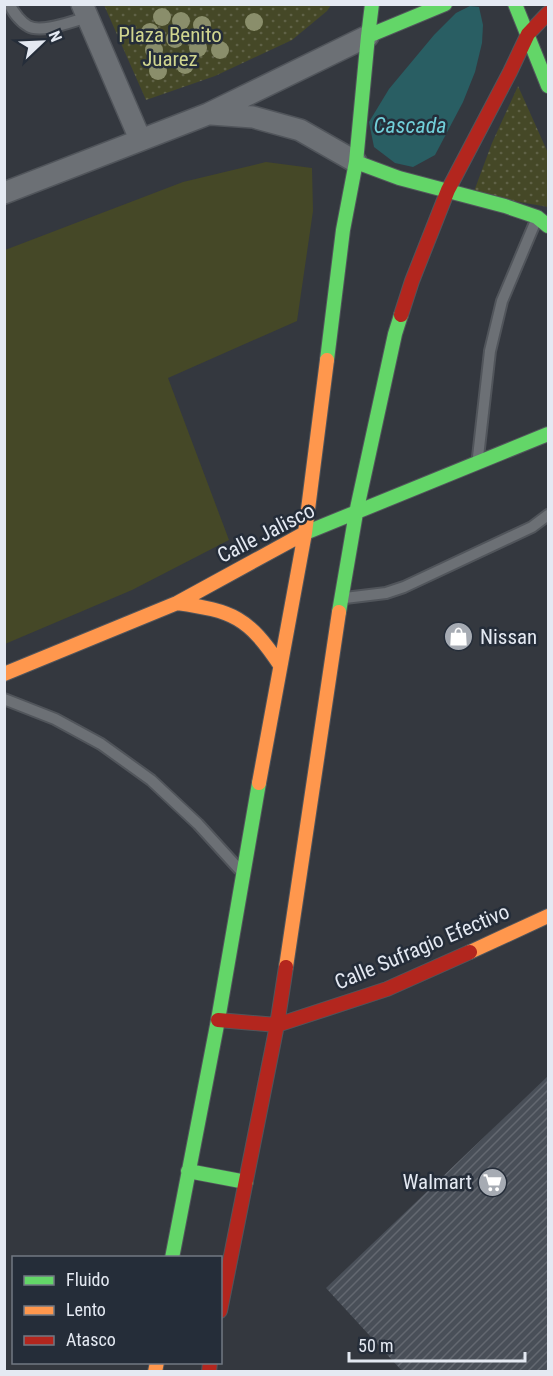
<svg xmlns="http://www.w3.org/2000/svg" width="553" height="1376" font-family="'Roboto Condensed',sans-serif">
  <defs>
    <pattern id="park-dots" width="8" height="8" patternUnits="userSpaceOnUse" patternTransform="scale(1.5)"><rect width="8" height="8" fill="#454827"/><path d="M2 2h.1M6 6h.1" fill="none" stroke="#606247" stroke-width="1.8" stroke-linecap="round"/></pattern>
    <pattern id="building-hatch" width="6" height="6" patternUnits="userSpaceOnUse" patternTransform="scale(1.5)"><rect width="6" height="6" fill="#494f58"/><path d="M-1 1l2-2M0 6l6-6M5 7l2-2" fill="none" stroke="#636870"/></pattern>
  </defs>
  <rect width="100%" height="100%" fill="#34383f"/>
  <!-- green -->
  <path fill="#454827" d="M266 162 312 168 313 211 297 321 168 378 229 540 132 590 5 644V250L183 182Z"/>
  <!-- park -->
  <path fill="url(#park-dots)" d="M104 5H331L327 11 292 40 215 76 146 100Z
    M518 86 548 153V207L473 194 492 143Z"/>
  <!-- water -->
  <path fill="#295e63" d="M470 6 479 7 483 25 482 43 475 72 463 102 435 155 413 167 395 163 374 147 369 122 389 89 434 35 456 13Z"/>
  <!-- building -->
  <path fill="url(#building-hatch)" d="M548 1076V1372H403L326 1288Z"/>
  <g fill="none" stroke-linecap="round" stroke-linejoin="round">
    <defs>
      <path id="lane" d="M9 4C14 13 19 21 28 26 41 34 73 21 88 17
        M478 457 490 351 502 301 537 218
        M345 598 386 593 404 587 532 527 548 515
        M4 699 55 719 101 744 151 780 198 824 239 869"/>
      <path id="street" d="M82 4 140 139
        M211 114 253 117 300 130 356 162
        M4 193 208 114 368 36"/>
      <path id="fast" d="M515 4 548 86
        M368 36 372 4
        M356 162 399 178 505 206 537 217 548 226
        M327 360 343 230 356 162 368 36 445 4
        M305 533 548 434
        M339 612 356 513 395 334 401 315
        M188 1171 246 1182
        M172 1258 218 1020 259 783"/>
      <path id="slow" d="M177 603C233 611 248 617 280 665
        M4 674 177 603 305 533
        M259 783 305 533 327 360
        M470 952 548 916
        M286 967 339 612
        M155 1372 157 1362"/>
      <path id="jam" d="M401 315 412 281 448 190 510 72 528 34 548 13
        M218 1020 277 1025 387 989 470 952
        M220 1311 277 1025 286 967
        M209 1372 210 1362"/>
    </defs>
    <!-- lane casing -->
    <use href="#lane" stroke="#51555b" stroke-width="14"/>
    <!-- street casing -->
    <use href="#street" stroke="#51555b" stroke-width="24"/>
    <!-- fast casing -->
    <use href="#fast" stroke="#51555b" stroke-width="16"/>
    <!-- slow casing -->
    <use href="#slow" stroke="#51555b" stroke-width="16"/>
    <!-- jam casing -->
    <use href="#jam" stroke="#51555b" stroke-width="16"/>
    <!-- lane -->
    <use href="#lane" stroke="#6c7075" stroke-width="10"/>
    <!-- street -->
    <use href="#street" stroke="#6c7075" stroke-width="21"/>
    <!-- fast -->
    <use href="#fast" stroke="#63d668" stroke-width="14"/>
    <!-- slow -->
    <use href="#slow" stroke="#ff974d" stroke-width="14"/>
    <!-- jam -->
    <use href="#jam" stroke="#b3261e" stroke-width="14"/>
  </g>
  <!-- trees -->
  <g fill="#8a8e6b">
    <circle cx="162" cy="17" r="9"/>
    <circle cx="181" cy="21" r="9"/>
    <circle cx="254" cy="22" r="9"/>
    <circle cx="202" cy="25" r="9"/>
    <circle cx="150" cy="32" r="9"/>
    <circle cx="175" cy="39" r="9"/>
    <circle cx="198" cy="48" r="9"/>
    <circle cx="154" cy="50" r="9"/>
    <circle cx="220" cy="50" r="9"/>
    <circle cx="185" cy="65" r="9"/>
    <circle cx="158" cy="71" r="9"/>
  </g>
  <!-- icons -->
  <defs>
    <symbol id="shop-disc" viewBox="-11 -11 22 22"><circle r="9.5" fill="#a6abb3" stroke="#252d39"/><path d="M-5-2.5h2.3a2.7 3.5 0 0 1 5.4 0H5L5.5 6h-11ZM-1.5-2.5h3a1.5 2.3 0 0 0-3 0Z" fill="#fff"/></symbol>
    <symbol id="supermarket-disc" viewBox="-11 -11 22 22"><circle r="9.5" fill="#a6abb3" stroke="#252d39"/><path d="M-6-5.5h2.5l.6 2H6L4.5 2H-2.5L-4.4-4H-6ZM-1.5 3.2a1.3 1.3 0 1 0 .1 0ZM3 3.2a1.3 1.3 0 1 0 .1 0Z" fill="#fff"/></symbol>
  </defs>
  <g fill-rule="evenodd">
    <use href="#shop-disc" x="442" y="620" width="33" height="33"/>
    <use href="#supermarket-disc" x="476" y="1166" width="33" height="33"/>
  </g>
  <g text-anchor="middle" stroke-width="5" stroke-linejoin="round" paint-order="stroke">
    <!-- park labels -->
    <g font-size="21" fill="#d0d58f" stroke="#252d39">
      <text x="170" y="42">Plaza Benito<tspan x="170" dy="24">Juarez</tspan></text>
    </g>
    <!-- street labels -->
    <g font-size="21" fill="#e4e9f2" stroke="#252d39">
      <text transform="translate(266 533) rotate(-27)" y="7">Calle Jalisco</text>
      <text transform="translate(422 947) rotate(-23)" y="7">Calle Sufragio Efectivo</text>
    </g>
    <!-- poi labels -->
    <g font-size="21" fill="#e4e9f2" stroke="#252d39" text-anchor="start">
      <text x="480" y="644">Nissan</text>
      <text x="472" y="1189" text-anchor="end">Walmart</text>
    </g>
    <!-- water labels -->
    <g font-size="22" font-style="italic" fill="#71cfd9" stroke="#252d39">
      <text x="410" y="133">Cascada</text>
    </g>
  </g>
  <!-- border -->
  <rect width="553" height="1376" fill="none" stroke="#e4e9f2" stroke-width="12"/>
  <!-- legend -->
  <rect x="12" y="1256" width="210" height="108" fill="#252d39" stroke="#717883" stroke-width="1.5"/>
  <rect x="24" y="1276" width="30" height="9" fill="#63d668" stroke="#717883" stroke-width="1.5"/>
  <text x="66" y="1286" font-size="18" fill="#e4e9f2">Fluido</text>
  <rect x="24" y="1306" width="30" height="9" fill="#ff974d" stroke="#717883" stroke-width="1.5"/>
  <text x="66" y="1316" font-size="18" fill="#e4e9f2">Lento</text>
  <rect x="24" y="1336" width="30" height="9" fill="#b3261e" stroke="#717883" stroke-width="1.5"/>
  <text x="66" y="1346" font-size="18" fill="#e4e9f2">Atasco</text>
  <!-- north arrow -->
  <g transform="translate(42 42) rotate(67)" stroke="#252d39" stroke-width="4.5" paint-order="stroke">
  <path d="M0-4.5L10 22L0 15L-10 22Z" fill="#e4e9f2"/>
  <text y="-9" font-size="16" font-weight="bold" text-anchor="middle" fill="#e4e9f2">N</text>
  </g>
  <!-- scale -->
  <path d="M349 1352v9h176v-9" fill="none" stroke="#e4e9f2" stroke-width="3"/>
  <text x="358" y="1352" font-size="18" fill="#e4e9f2" stroke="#252d39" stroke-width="4.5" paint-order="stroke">50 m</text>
</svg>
